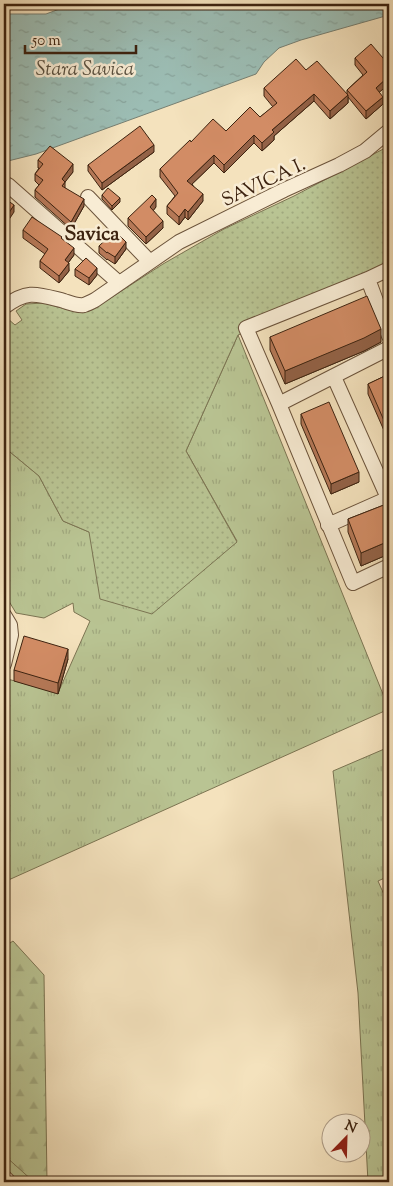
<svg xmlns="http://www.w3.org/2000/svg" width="393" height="1186" font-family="'Sorts Mill Goudy',serif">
  <defs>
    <pattern id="grass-tufts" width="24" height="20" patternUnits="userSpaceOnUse" patternTransform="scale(1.25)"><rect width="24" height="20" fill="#b9c493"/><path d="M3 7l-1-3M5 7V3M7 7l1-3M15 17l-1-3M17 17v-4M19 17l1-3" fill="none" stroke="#a0a87e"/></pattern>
    <pattern id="forest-firs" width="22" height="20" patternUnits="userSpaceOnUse" patternTransform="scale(1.25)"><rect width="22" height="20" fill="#b9c493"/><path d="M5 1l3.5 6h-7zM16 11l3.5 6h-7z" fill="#a0a87e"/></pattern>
    <pattern id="park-crowns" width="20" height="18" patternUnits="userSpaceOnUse" patternTransform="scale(1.25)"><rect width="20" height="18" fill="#b9c493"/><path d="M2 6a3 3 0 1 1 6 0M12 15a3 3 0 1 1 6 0" fill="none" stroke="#a0a87e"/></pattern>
    <pattern id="garden-dots" width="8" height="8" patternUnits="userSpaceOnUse" patternTransform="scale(1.25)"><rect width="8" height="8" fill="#b9c493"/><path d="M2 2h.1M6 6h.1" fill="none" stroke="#a0a87e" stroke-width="1.8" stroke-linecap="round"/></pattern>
    <pattern id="water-ripples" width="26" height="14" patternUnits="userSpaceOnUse" patternTransform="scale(1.25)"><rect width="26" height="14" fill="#9cbdb4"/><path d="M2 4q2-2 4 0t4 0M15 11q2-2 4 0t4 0" fill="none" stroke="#87a29a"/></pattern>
  </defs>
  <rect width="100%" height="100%" fill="#f4e2bd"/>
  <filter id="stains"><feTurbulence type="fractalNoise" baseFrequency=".004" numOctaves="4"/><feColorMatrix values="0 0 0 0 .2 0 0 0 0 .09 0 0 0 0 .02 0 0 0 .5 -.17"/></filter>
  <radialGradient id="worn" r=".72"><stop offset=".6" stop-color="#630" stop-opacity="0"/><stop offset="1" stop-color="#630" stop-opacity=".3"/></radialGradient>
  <!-- grass -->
  <path fill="url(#grass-tufts)" stroke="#7b7452" d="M238 335 389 709 4 882V678L58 693 90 621 74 612 73 603 44 618 16 613 4 593V447L39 476 63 521 89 532 237 541 186 451Z
    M389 747V876L378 881 389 906V1182H368L358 993 333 771Z"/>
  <!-- forest -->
  <path fill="url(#forest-firs)" stroke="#7b7452" d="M13 941 44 975 47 1182H4V947Z"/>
  <!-- park -->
  <path fill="url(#park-crowns)" stroke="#7b7452" d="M4 1155 34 1182H4Z"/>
  <!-- garden -->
  <path fill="url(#garden-dots)" stroke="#7b7452" d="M389 146V273L238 335 186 451 237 542 152 614 100 599 89 532 63 521 39 476 4 447V338L7 334 4 332V321L7 318 15 325 22 320 16 311 26 304 44 303 77 312 92 310 163 264 224 229 294 196Z"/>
  <!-- water -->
  <path fill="url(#water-ripples)" stroke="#767f72" d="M73 4H389V15L301 40 279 48 264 62 256 74 36 154 4 162V27L6 25 5 14H46Z"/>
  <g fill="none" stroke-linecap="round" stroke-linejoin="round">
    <defs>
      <path id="minor" d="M8 185 119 283
        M88 197 150 262
        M389 269 368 279 246 328 279 404 353 583 389 566
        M368 279 389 336
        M4 307C28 289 37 294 64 301 70 303 77 306 84 305 87 304 91 302 95 300L179 242 284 190 339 165 365 151 389 131
        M334 377 388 498
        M279 404 389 348
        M328 525 389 498
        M4 615 10 625 11 635 4 664
        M4 1177 9 1182"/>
    </defs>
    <!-- minor casing -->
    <use href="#minor" stroke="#6b533b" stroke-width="16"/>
    <!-- minor -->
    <use href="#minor" stroke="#f8ecd4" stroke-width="14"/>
  </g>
  <!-- wall -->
  <path fill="#b57857" stroke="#3d2310" d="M355 58 389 65V84L379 92 383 104 366 119 348 97V103L330 119 314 101 274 136V140L262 151 254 143 224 173 214 163 192 184 203 201 188 220 185 217 179 225 167 214V206L175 196 160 177V169L191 142 226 131 260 117 273 107 264 96V88L306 70 347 95V90L363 75 355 65Z
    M154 152 102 190 88 171V165Z
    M38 160 73 172 65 181V188L84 206 71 229 35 197V190L39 185 35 181V174L39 168H38Z
    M102 195 120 202 112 210 102 199Z
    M156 207 153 210 163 228 146 244 128 226V218Z
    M23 230 62 239 74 255 68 263 69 271 59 283 40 268V261L45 254 23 238Z
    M99 246 126 249 115 264 107 259V260L99 253Z
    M75 269 97 275 89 285 75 276Z
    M270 337 381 342 364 351 285 384 270 350Z
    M389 374V442L368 394V384Z
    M301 414 359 482 331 494 301 424Z
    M389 503V554L361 566 348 532V519Z
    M68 659 58 694 14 681V670Z"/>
  <!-- shaded-wall -->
  <path fill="#936247" stroke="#3d2310" d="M389 76V84L376 95V88Z
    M314 94V101L274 136V140L262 151V143L272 130Z
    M348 95V103L330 119V111Z
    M383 97V104L366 119V111Z
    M254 135V143L224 173V165Z
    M154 145V152L102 190V183Z
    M214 155V163L187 189V181Z
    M73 164V172L62 186V179Z
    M203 194V201L188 220V212Z
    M120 198V202L112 210V206Z
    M84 199V206L71 229V222Z
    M156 199V207L150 215V207Z
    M14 205V212L4 227V220Z
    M185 209V217L179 225V217Z
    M163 221V228L146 244V237Z
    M126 242V249L115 264V257Z
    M74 248V255L65 267V260Z
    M69 263V271L59 283V276Z
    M97 268V275L89 285V278Z
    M381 329V342L364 351 285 384V371Z
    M359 472V482L331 494V484Z
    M389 541V554L361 566V553Z
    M68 649V659L58 694V683Z"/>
  <!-- building -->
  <path fill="#d28c65" stroke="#3d2310" d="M371 44 389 65V76L376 88 383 97 366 111 347 90 367 72 355 58Z
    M296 59 306 70 317 61 348 95 330 111 314 94 272 130 274 132 262 143 254 135 224 165 214 155 187 181 203 194 188 212 185 209 179 217 167 206 178 193 160 169 190 140 191 142 213 119 226 131 250 107 260 117 277 103 264 88Z
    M140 126 154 145 102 183 88 165Z
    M50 146 73 164 62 179 65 182 62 186 84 199 71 222 35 190 43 180 35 174 43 164 38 160Z
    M108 188 120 198 112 206 102 195Z
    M152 195 156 199 150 207 163 221 146 237 128 218Z
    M4 198 14 205 4 220Z
    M32 217 62 237 61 238 74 248 65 260 69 263 59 276 40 261 48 249 23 230Z
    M115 231 126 242 115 257 107 252V253L99 246Z
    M86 258 97 268 89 278 75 269Z
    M367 296 381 329 364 338 285 371 270 337Z
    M389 374V432L368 384Z
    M329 402 359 472 331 484 301 414Z
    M389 503V541L361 553 348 519Z
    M24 636 68 649 58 683 14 670Z"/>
  <g text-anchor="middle" stroke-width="5" stroke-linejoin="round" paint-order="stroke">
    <!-- street labels -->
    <g font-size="19" fill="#3d2310" stroke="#f8ecd4">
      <text transform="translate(263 181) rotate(-25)" y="7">SAVICA I.</text>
    </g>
    <!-- water labels -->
    <g font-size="20" font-style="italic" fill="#5a5141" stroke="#f8ecd4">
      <text x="85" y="75">Stara Savica</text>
    </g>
    <!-- neighbourhood labels -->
    <g font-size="20" font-weight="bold" fill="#3d2310" stroke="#f8ecd4">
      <text x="92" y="240">Savica</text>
    </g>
  </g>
  <!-- margin -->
  <rect width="393" height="1186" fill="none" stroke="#f4e2bd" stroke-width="20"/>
  <rect x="5" y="5" width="383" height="1176" fill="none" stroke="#3d2310" stroke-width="2.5"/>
  <rect x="10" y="10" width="373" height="1166" fill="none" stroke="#3d2310"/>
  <!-- north arrow -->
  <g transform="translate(346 1138) rotate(23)"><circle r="24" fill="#f8ecd4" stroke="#ad9c86"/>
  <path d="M0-4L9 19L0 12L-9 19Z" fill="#8f2418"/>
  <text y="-8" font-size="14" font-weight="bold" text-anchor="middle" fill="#3d2310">N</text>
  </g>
  <!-- scale -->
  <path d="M25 45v8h111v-8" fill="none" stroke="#3d2310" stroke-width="2.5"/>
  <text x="32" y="45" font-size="15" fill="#3d2310" stroke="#f8ecd4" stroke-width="4" paint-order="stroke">50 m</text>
  <rect width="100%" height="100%" filter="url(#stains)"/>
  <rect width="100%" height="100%" fill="url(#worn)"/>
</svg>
